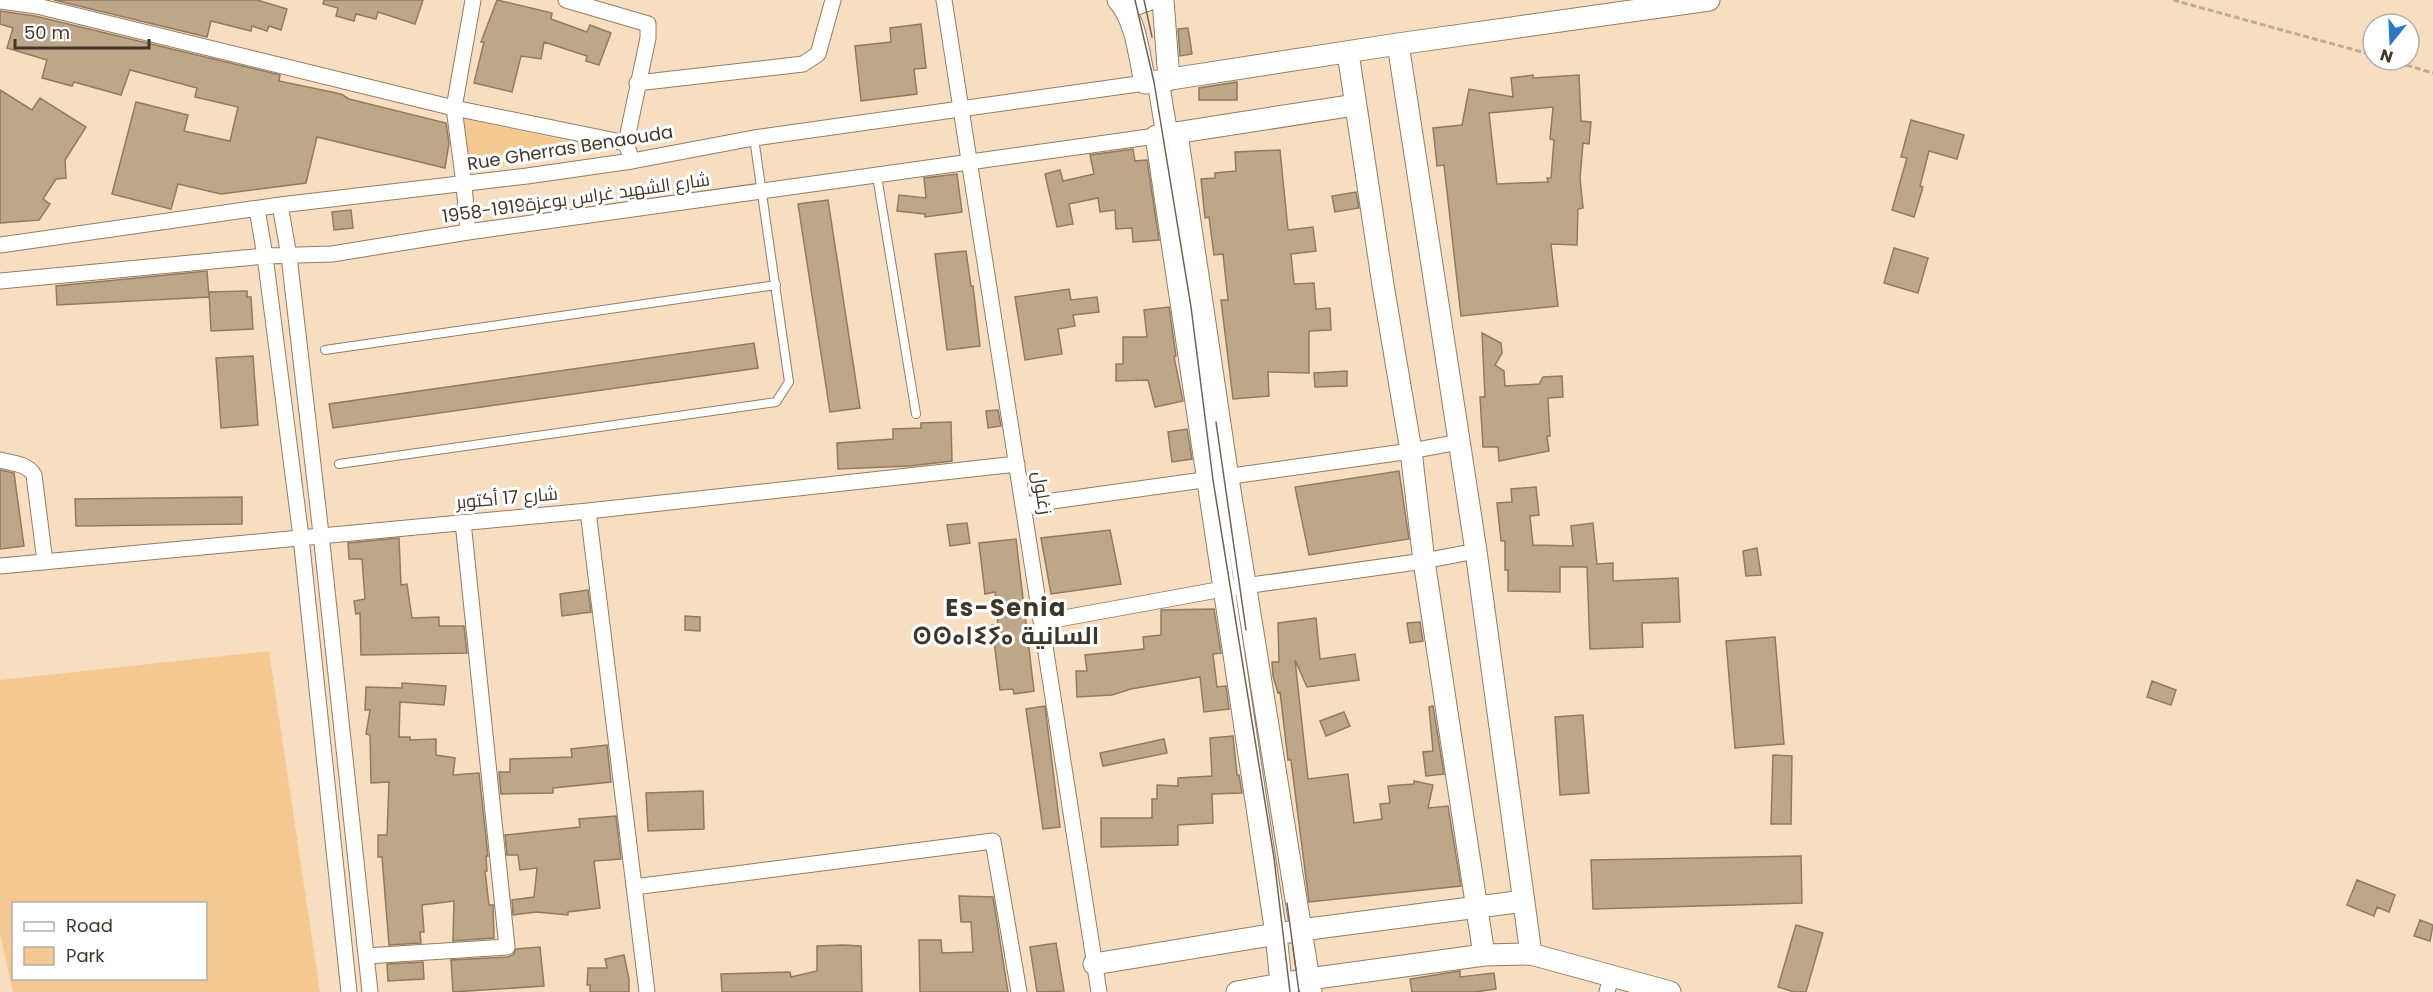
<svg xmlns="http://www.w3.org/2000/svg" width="2433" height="992" font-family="Poppins,Cairo,'Noto Sans Tifinagh',sans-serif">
  <rect width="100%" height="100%" fill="#f8dec0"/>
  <!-- green -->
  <path fill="#f6c891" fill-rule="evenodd" d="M461 118 602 148 464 171Z
    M269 651 320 992H13L0 934V680ZM14 904H206V978H14Z"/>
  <!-- building -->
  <path fill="#bea689" stroke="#917a5e" stroke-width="1.5" fill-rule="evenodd" d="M54 0H257L287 9 281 30 269 26 267 31 252 26 251 31 211 21 207 37Z
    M324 0H423L415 24 378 12 376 19 356 14 354 21 336 16 338 8 323 4Z
    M497 0 552 13 551 19 587 32 590 25 611 33 599 65 586 61 587 56 544 42 541 59 521 56 512 92 474 83 484 42H481Z
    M0 11 35 16 280 75 279 81 341 94 349 99 446 123 449 143 445 168 317 137 306 183 221 194 178 184 171 209 112 194 136 102 188 115 184 131 230 141 238 107 195 97 197 88 130 70 121 95 74 82 72 86 42 78 47 60 7 48 13 28 0 24Z
    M921 24 926 68 914 69 917 94 861 101 855 46 891 42 890 28Z
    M1188 28 1192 54 1180 56 1178 29Z
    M1533 75V78L1579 75 1581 121 1591 122 1589 144 1583 143 1580 178 1583 208 1578 209 1577 245 1551 244 1558 306 1461 316 1444 165 1437 166 1433 128 1462 125 1469 89 1513 97 1511 78ZM1553 107 1550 139 1554 140 1551 178H1547L1548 182 1497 184 1489 113Z
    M1237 82V100H1199V88Z
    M0 90 32 110 40 98 86 127 65 160 66 178 56 179 43 199 50 204 39 220 0 223Z
    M1911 120 1964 135 1957 159 1929 151 1920 186 1923 187 1914 217 1892 210 1907 158 1901 157Z
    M1133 149 1135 161 1147 160 1159 240 1133 242 1132 228 1116 229 1115 210 1100 212 1098 198 1069 204 1073 224 1057 227 1045 174 1060 170 1063 181 1094 174 1090 155Z
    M1280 150 1288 230 1313 227 1316 251 1291 254 1294 284 1314 283 1316 309 1330 308 1331 330 1309 331V373L1268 372 1269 396 1233 399 1221 300H1228L1223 254 1214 255 1209 217 1205 218 1201 179 1215 178V173L1236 171 1235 152Z
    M957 174 962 212 925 217V214L897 211 899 195 926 198 924 178Z
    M1356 192 1359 208 1335 212 1332 196Z
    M828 200 860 408 830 412 798 204Z
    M351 210 353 228 334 230 332 212Z
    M1894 248 1928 258 1918 293 1884 283Z
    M966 251 971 286H973L980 346 947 350 935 254Z
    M207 271 209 297 57 305 56 286Z
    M1069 289 1071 300 1097 297 1099 312 1073 315 1075 326 1058 329 1062 354 1025 360 1015 297Z
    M247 291V297H251L253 329 211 331 209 292Z
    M1169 307 1176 356 1174 357 1183 401 1155 407 1148 380 1116 381V364H1123V337H1147L1144 310Z
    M1482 333 1501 343 1502 353 1495 365 1504 371 1505 386 1539 384 1543 377 1562 376 1563 397 1548 398 1550 436H1547L1549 451 1499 461 1498 447H1483L1480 397H1485Z
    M754 343 758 368 333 428 329 404Z
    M253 356 258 425 221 428 216 358Z
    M1347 371V386L1315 387 1314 373Z
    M998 410 1001 426 988 428 986 411Z
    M951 422 952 461 910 466 838 469 837 443 893 439V429L921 428V423Z
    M1187 429 1192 459 1172 462 1168 432Z
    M0 470 14 473 24 546 0 549Z
    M1399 471 1409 539 1309 555 1295 487Z
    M1536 487 1539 515 1530 516 1533 545 1573 546 1571 526 1593 523 1597 564 1613 563V581L1678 578 1680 622 1642 623 1643 647 1590 649 1587 567H1560V592L1508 591V570H1505V541H1501L1497 503 1512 502 1511 489Z
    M242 497V524L76 526 75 499Z
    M967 523 970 543 950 546 947 525Z
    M1110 530 1121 584 1051 594 1041 538Z
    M399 538 401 585 407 584 412 618 439 617V626H464L467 653 361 655 360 613 356 614 354 601 365 599 362 559H349L348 543Z
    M1016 539 1034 691 1014 694 1013 689 1000 690 992 625H998L995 592 985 594 979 543Z
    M1757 548 1761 575 1746 576 1743 551Z
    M588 590 591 612 562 616 560 594Z
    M1214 609 1221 653 1213 654 1217 687 1226 686 1229 709 1204 712 1200 677 1131 689 1112 695 1077 697 1076 671H1087L1085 655 1144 649 1143 637 1161 635V610Z
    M685 616 700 617V631L685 630Z
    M1316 618 1320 659 1355 654 1359 680 1307 687 1295 660 1308 779 1348 774 1354 823 1382 819 1380 804 1390 803 1388 786 1414 784V781L1433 785 1428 808 1448 806 1461 886 1309 902 1291 760H1288L1280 692 1278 693 1273 676 1272 662H1279L1278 623Z
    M1420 622 1423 641 1410 643 1407 623Z
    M1775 637 1784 744 1735 748 1726 641Z
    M2152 681 2176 690 2171 705 2147 697Z
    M402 683 446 686 444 705 400 702 399 737H410V740L436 739V755L455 758 453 775 479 773 488 856H486L487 871H485L489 905H493L494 938 453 941 454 901 422 905 424 932H420L421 943 389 945 382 857H378V835H387L389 782 371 783 370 735 366 734 370 710H365L366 687 402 688Z
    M1045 706 1060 827 1043 829 1026 709Z
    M1433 706 1444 774 1426 776 1423 752 1433 751 1429 707Z
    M1344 712 1350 726 1326 736 1320 721Z
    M1583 715 1589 793 1560 795 1555 717Z
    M1233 736 1237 775H1239L1242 793 1212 794 1213 823 1178 825V845L1101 847V818H1152V799H1157V785L1178 786V778L1212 776 1210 738Z
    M1164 739 1167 753 1103 766 1100 753Z
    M607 745 611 782 553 788V793L501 794 499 772H510V759L572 757 571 749Z
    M1773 755 1792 756 1791 824H1771Z
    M703 791 704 829 648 831 646 793Z
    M616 816 621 859 594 861 600 908 568 912V915L536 912 513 915 512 900 534 897 537 868 520 870 518 855H507L505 835 580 827 579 819Z
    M1801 856 1802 903 1593 909 1591 860Z
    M2357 880 2395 895 2389 912 2377 907 2374 916 2347 905Z
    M959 896 993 897 1008 992H920L919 940H941L942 953 973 952 971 922H961Z
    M2420 920 2433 925 2430 941 2414 936Z
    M1796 925 1823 933 1806 992H1794L1778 987Z
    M1056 943 1064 991 1037 992 1030 947Z
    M843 945 861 946 862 992H722L721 974 790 972 791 977 817 971V946Z
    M540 947 544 986 453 992 451 960 508 957 513 955 516 949Z
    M624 955 629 979V992H590V985H587L588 968H607L605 959Z
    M423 962 424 979 388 981 387 964Z
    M1460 971V977L1494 973 1496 989 1474 992H1412L1410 979Z"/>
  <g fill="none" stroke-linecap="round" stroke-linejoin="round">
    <defs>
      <path id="service" d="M877 176 916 414
        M325 350 776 285
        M339 464 776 402 789 382 754 138"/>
      <path id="minor" d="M566 0 648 24V38L626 143
        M944 0 1099 992
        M0 1 37 6 454 108 626 143 632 161
        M637 83 803 64 818 54 833 0
        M280 205 289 256 321 534 370 992
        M257 209 265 256 301 537 349 992
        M468 232 464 184 454 108 473 0
        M0 245 280 205 527 176 632 161 754 138 1145 83
        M0 281 265 256 332 254 468 232 1156 136
        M0 460C12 463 28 464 34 475L45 562
        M1024 505 1411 451 1459 442
        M588 511 647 992
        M0 566 588 511 1017 464
        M1042 622 1223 589 1424 561 1476 551
        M634 887 993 841 1019 992
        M366 956 507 947 463 522
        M1607 992 1611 977"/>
      <path id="secondary" d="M1118 0C1137 22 1139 56 1145 83L1398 44 1709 0
        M1119 0 1136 4 1148 0
        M1163 0 1169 80
        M1398 44 1476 551 1531 954
        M1348 53 1383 285 1411 451 1424 561 1484 955
        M1158 81 1167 135
        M1177 134 1228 478 1311 992
        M1094 964 1301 930 1524 901
        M1237 992 1309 979 1484 955 1531 954 1670 992
        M1282 992 1276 934 1156 136 1355 105"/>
    </defs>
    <!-- service casing -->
    <use href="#service" stroke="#937c61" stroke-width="10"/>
    <!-- minor casing -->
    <use href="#minor" stroke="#937c61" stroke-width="17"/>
    <!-- secondary casing -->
    <use href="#secondary" stroke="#937c61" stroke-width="23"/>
    <!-- path -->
    <path stroke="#bfaa92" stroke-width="3" stroke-dasharray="6 3" stroke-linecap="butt" d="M2173 0 2373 55
      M2389 60 2433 73"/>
    <!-- service -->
    <use href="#service" stroke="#fff" stroke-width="8"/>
    <!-- minor -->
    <use href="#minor" stroke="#fff" stroke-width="15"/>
    <!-- secondary -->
    <use href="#secondary" stroke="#fff" stroke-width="21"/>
    <!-- tram -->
    <path stroke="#706252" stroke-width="1.5" d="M1135 0 1154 82 1191 307 1213 480 1274 858 1290 992
      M1144 0 1152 37
      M1216 422 1246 630
      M1287 903 1299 992"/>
  </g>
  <g text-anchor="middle" stroke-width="6" stroke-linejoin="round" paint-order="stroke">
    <!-- street labels -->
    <g font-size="18" fill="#3f362a" stroke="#fff">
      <text transform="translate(570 148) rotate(-9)" y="6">Rue Gherras Benaouda</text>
      <text transform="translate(576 198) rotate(-8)" y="6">شارع الشهيد غراس بوعزة1919-1958</text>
      <text transform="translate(1042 493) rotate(81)" y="6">زغلول</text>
      <text transform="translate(507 498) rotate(-5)" y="6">شارع 17 أكتوبر</text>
    </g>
    <!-- district labels -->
    <g font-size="24" font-weight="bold" letter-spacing="1.5" fill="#3f362a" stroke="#fff">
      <text x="1006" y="616">Es-Senia<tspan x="1006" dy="28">ⵙⵙⴰⵏⵉⵢⴰ السانية</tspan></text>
    </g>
  </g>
  <!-- legend -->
  <rect x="12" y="902" width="195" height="78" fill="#ffffff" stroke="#b2afaa" stroke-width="1.5"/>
  <rect x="24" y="922" width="30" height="9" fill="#ffffff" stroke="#b2afaa" stroke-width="1.5"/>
  <text x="66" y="932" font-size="18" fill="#3f362a">Road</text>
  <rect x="24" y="947" width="30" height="18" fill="#f6c891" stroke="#b2afaa" stroke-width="1.5"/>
  <text x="66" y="962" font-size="18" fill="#3f362a">Park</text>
  <!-- north arrow -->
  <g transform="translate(2391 42) rotate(198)"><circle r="28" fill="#ffffff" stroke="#b2afaa" stroke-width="1.5"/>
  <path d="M0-4.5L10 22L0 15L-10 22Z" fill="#2979c8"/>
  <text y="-9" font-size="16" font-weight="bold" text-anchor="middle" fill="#3f362a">N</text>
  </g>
  <!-- scale -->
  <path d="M15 39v9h134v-9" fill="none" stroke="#3f362a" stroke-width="3"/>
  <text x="24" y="39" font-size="18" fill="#3f362a" stroke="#ffffff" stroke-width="4.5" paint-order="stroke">50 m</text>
</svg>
